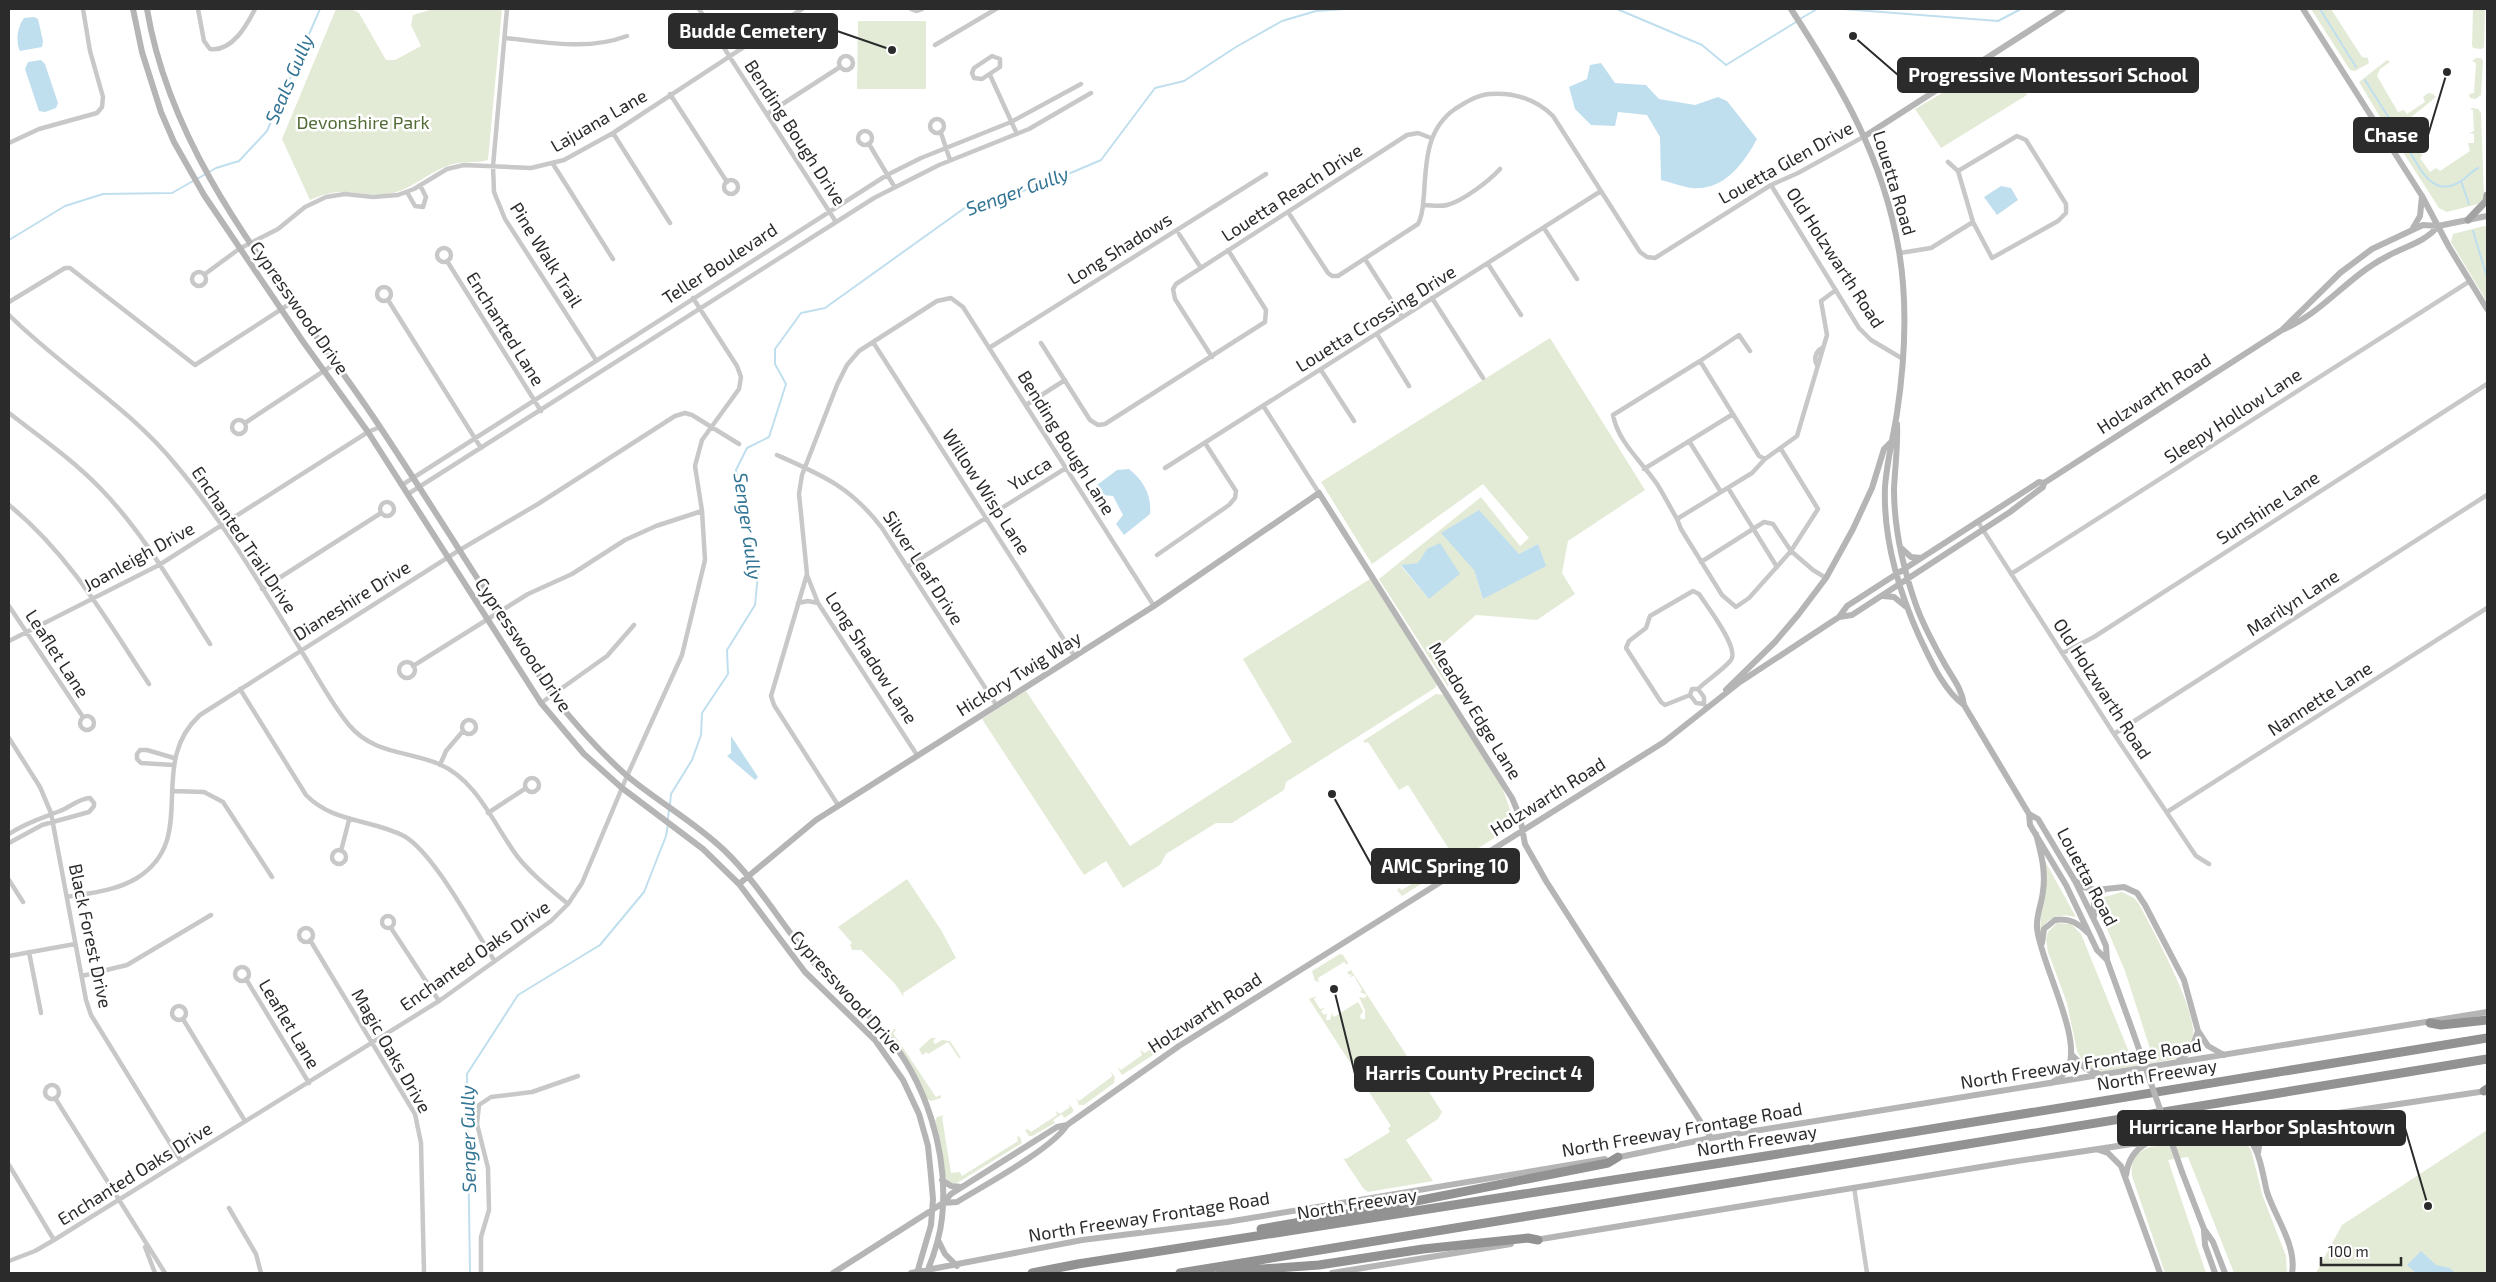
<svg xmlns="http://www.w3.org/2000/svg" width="2496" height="1282" font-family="'Exo 2',sans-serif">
  <rect width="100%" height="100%" fill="#fff"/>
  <!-- green -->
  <path fill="#e3ebd6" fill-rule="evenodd" d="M336 9H351L359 13 386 60H395L421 46 411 25 413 15 433 9H502L488 160C476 164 461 160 447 166 428 173 413 188 393 193 362 199 345 183 310 200L282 139Z
    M2311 9H2331L2362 57 2368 58 2369 63 2355 71 2350 70Z
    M2473 9H2485L2484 47 2481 49 2473 48 2472 45Z
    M858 21H926V89H857Z
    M2004 57 2027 95 1941 148 1915 109Z
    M2476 58H2481L2483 61 2481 95 2476 99 2470 98 2469 94 2474 93 2476 63 2472 61Z
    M2387 60 2390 62 2380 69 2377 76 2398 112 2404 110 2407 114 2425 102 2423 97 2428 93 2433 94 2436 97 2394 131 2388 130 2359 82Z
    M2472 108 2478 109 2481 113 2484 198 2478 204 2447 212 2439 208 2397 143V140L2406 135 2416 150 2423 155 2420 158 2430 172 2436 168 2440 171 2470 151 2468 143H2474V134L2469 133 2474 131 2473 110 2470 109Z
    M2484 226 2487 227V302L2451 242 2453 234Z
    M1550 338 1645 490 1568 541 1562 573 1575 594 1537 620 1476 615 1438 648 1451 671 1448 687 1379 579 1481 497 1520 546 1529 538 1483 484 1372 564 1321 482ZM1538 544 1483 599 1474 570 1519 554ZM1418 563 1429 599 1401 566Z
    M1370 579 1437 684 1435 688 1286 782 1284 790 1232 823H1216L1166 854 1160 865 1123 888 1106 861 1084 875 982 719 1026 691 1130 846 1292 742 1243 659Z
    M1436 694 1444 695 1502 787 1514 821 1511 823 1512 827 1402 896 1397 890 1399 888 1402 890 1454 857 1408 785 1399 790 1368 742 1365 743 1363 741Z
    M2045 861 2076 917C2060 913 2048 916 2040 931Z
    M907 879 941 930 956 958 903 993 904 997 895 984 861 950H852L850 945 852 943 838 927Z
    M2122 892 2134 898 2139 904C2154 934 2198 1009 2193 1041 2191 1049 2185 1054 2179 1058L2104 1071 2093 1070 2085 1066 2077 1051 2067 1003 2048 952 2046 939 2048 932 2057 923 2071 924 2081 934 2133 1062 2153 1058 2125 971 2099 910 2098 905 2101 898Z
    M1340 954 1343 955 1348 963 1347 965 1344 962 1318 978 1319 982 1315 981 1312 971Z
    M1351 970 1407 1056 1394 1067 1396 1069 1409 1061 1442 1112 1438 1119 1406 1140 1433 1181 1368 1192 1363 1188 1343 1158 1346 1159 1390 1132 1388 1128 1391 1126 1309 999 1317 996 1314 999 1320 1009 1325 1008 1321 1011 1324 1015 1327 1013 1326 1020H1330L1332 1013 1334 1017 1358 1002 1363 1011 1360 1016 1361 1019H1365V1010L1359 997 1365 998 1367 995 1360 992 1362 990 1354 976 1349 977 1353 974 1349 975 1347 972Z
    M1194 1018 1198 1022V1026L1122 1075 1117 1067 1121 1070 1142 1055 1140 1050 1145 1053 1179 1030 1178 1025 1182 1029 1193 1022 1191 1019Z
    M894 1029 896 1030 893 1033 936 1097 941 1095V1098L931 1101 927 1099 911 1065 891 1037V1032Z
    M931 1038H936L933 1041 935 1044 942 1040 950 1041 961 1058H959L948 1042 928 1054 927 1052 922 1055 919 1049Z
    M1111 1072 1115 1077 1114 1083 1084 1105H1079L1076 1098 1079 1101 1110 1078 1112 1076Z
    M1068 1103 1073 1109V1112L1064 1118 1062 1114 1053 1120 1055 1123 1032 1136H1029L1025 1130 1028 1129 1031 1132 1057 1115 1056 1111 1060 1114 1070 1107Z
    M945 1115 942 1117 951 1173 960 1172 962 1176 1018 1141 1017 1136 1020 1137 1022 1143 957 1183H950L945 1177 935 1121 937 1117Z
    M2487 1130V1273H2316L2342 1225Z
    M2227 1134 2242 1138 2251 1150 2263 1197 2286 1256 2287 1273H2234L2188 1157 2168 1160 2206 1273H2165L2132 1176C2130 1161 2136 1152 2150 1147Z"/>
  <!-- water -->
  <path fill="#c0dfee" d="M34 17 38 19 43 41 42 47 20 51C15 42 18 25 24 18Z
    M41 60 45 64 58 103 56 108 45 112 39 111 25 69 28 62Z
    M1601 63 1615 83 1646 85 1659 99 1695 105 1718 97 1727 101 1757 139C1744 163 1724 191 1692 188 1682 187 1671 182 1661 180L1660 137 1647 115 1618 112 1615 126 1591 125 1575 109 1569 87 1587 79 1590 65Z
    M2001 186 2011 188 2018 200 1997 215 1984 197Z
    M1129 469C1143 480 1152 495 1150 514L1124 535 1116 524 1123 515 1113 496 1101 495 1097 485 1117 470Z
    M1479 510 1519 554 1538 544 1546 566 1483 599 1474 570 1441 533Z
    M1440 543 1460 574 1429 599 1401 565 1418 563 1427 549Z
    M731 736 758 777 755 780 727 756 731 753Z
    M2421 1251 2436 1265 2450 1268 2455 1273H2416L2407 1265Z"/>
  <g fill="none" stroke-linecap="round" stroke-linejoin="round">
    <!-- stream -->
    <path stroke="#c0dfee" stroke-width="2" d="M1617 9 1702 45 1726 65 1796 22
      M1843 9 1998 21 2021 9
      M2320 9 2356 67
      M1800 19 1817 9
      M2365 80 2394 126
      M2403 139C2415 159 2428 197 2456 184 2465 180 2470 172 2478 168
      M197 179 216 168 239 161 267 131 320 9
      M2461 181 2469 204
      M2473 231 2487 277
      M9 240 65 206 103 194 172 193 193 181
      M670 804 671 794 692 760 701 735 702 713 728 674 727 650 755 605 758 574 736 470 747 448 769 437 786 384 775 364V349L801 313 825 308 966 207 995 201 1059 178 1101 160 1155 88 1184 81 1236 47 1282 21 1316 11 1345 9
      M668 819 669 809
      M470 1273 467 1074 518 995 600 945 644 892 666 836 668 824"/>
    <!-- street -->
    <path stroke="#c8c8c8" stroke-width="4.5" d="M198 9 204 41 210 49C232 52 247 25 255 9
      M507 9 493 166 494 192 505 219 596 360
      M699 9 836 222
      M911 9 916 11 922 9
      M505 38C546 42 587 51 627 36
      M935 45 996 9
      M992 56 1000 59V67L982 79 974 78 972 73 974 68Z
      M839 63a7 7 0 1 1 14 0a7 7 0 1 1-14 0Z
      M990 75 1017 134
      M670 94 727 182
      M767 114 840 67
      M930 126a7 7 0 1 1 14 0a7 7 0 1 1-14 0Z
      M858 138a7 7 0 1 1 14 0a7 7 0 1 1-14 0Z
      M613 133 670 223
      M941 133 950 160
      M9 143 39 129 97 113 102 107 103 97 90 51 83 9
      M869 144 894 186
      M1948 162 1958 171 1973 222 1992 258 2058 221 2066 213V204L2026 140 2017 136 1958 171
      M553 164 613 259
      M724 187a7 7 0 1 1 14 0a7 7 0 1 1-14 0Z
      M1771 185 1859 328 1871 340 1903 359
      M407 192 415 206 423 207 426 197 420 185
      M1423 205C1431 205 1440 207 1447 205 1463 201 1489 181 1500 169
      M1288 212 1328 273 1332 276H1338L1418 224C1423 215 1423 205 1424 194 1426 163 1426 129 1455 109 1466 102 1477 95 1490 94 1513 92 1536 99 1553 116L1640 252 1647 257 1655 258 1771 185 1798 173 1865 136
      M1544 228 1577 279
      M1179 234 1201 268
      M437 255a7 7 0 1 1 14 0a7 7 0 1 1-14 0Z
      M1900 253 1931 248 1973 222
      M1365 259 1402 317
      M447 261 541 411
      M1488 264 1521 315
      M192 279a7 7 0 1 1 14 0a7 7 0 1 1-14 0Z
      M205 274 239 249 278 229 305 207 326 197 345 194 373 197 398 195 414 189 447 169 464 165 531 168 564 160 613 133 802 9
      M377 294a7 7 0 1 1 14 0a7 7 0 1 1-14 0Z
      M1432 298 1483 378
      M388 300 481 448
      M9 302 65 268H70L195 365 291 303
      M9 315C62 368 128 406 176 465 224 522 263 589 302 652 317 676 331 703 349 725 373 754 408 751 439 764 477 780 494 825 517 856 531 874 550 889 568 904
      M1377 334 1409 386
      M873 342 1075 657
      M1041 343 1090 420 1098 425 1105 424 1265 322 1266 310 1228 250
      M989 348 1266 174
      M1212 357 1175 299 1173 289 1176 284 1407 135 1418 133 1431 138
      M1700 361 1739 335 1750 351
      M1817 365C1813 359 1816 351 1822 348
      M1321 370 1354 421
      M1026 405 1065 380
      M1264 407 1319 493
      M9 413C40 437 73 460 100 488 144 533 176 591 210 644
      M232 427a7 7 0 1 1 14 0a7 7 0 1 1-14 0Z
      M245 423 336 363
      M1689 441 1721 492
      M777 455C822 475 851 487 882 528L997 706
      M1165 468 1601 191
      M1644 469 1733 414
      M402 485 887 175 921 158 1011 122 1081 84
      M1728 488 1777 567
      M408 494 874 198 939 165 1029 129 1091 93
      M380 509a7 7 0 1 1 14 0a7 7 0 1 1-14 0Z
      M9 505C70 555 106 619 149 684
      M1677 519C1670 507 1664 495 1657 484 1642 462 1618 442 1613 415L1700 361 1759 456 1765 459
      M1978 522 2114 734 2196 856 2209 864
      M1157 555 1229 505 1235 498 1236 491 1205 443
      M1701 562 1764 522 1773 524 1791 551 1818 509 1781 449
      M907 567 1066 468
      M2011 574 2470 281
      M807 575 818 603 917 755
      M1826 578 1813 570 1791 551 1749 598 1736 607 1722 595 1681 529 1677 519 1752 473 1765 459 1797 436 1827 335 1821 301 1836 290
      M262 589 381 513
      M798 603 808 601 818 603
      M9 606 83 717
      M9 641 159 565 368 432 380 427
      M2063 653 2094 637 2487 384
      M399 670a8 8 0 1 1 16 0a8 8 0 1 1-16 0Z
      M413 666 528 594 572 574 625 540 656 526 702 511
      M240 689 306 795C333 823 372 819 404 836 434 853 474 929 494 960
      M1690 695 1665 705 1661 702 1626 648 1629 641 1646 628 1650 616 1693 591 1699 594C1706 605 1740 648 1731 660 1722 671 1708 679 1698 689
      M541 703 607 656 634 625
      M1704 704 1696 703 1690 695 1692 689H1698L1704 697V704L1707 708
      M80 723a7 7 0 1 1 14 0a7 7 0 1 1-14 0Z
      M462 727a7 7 0 1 1 14 0a7 7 0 1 1-14 0Z
      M2114 734 2487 495
      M9 738 40 787 51 813 86 1000 91 1015 181 1161
      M173 765 141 763 137 759V754L140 750H147L174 758
      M440 765 446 751 463 731
      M525 785a7 7 0 1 1 14 0a7 7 0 1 1-14 0Z
      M172 791 204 792 223 802 272 877
      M838 805 774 705 771 696 807 574 799 494 802 475 837 385 847 365 859 351 937 301 951 298 963 307 1154 606
      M2167 812 2487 608
      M488 813 526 788
      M9 834C25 823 42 818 60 811 70 807 80 798 90 798L94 803V806L89 812 42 825 9 843
      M332 857a7 7 0 1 1 14 0a7 7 0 1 1-14 0Z
      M341 851 349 820
      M9 880 23 902
      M67 897C90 893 116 891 137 878 201 838 145 765 200 715L458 551 538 504 675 416 685 413 692 415 739 444
      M382 922a6 6 0 1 1 12 0a6 6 0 1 1-12 0Z
      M391 928 439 1001
      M299 935a7 7 0 1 1 14 0a7 7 0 1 1-14 0Z
      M310 940 415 1114 421 1143 424 1273
      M29 952 41 1013
      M9 956 75 944
      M235 974a7 7 0 1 1 14 0a7 7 0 1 1-14 0Z
      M82 976 127 965 211 915
      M246 979 309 1083
      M172 1013a7 7 0 1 1 14 0a7 7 0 1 1-14 0Z
      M183 1019 245 1121
      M45 1092a7 7 0 1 1 14 0a7 7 0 1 1-14 0Z
      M55 1098 165 1273
      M9 1165 54 1240
      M1854 1187 1867 1273
      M229 1208 256 1254 261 1273
      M145 1247 155 1273
      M9 1261 35 1251 54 1240 439 1001 551 921 568 904 582 883 627 776 682 655 705 560 702 511 695 466 702 440 739 389 741 377 737 366 693 298
      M481 1273V1237L489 1210 488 1168 477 1124 479 1105 491 1097 532 1092 578 1076"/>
    <!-- secondary -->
    <path stroke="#b5b5b5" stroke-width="6" d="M133 9 142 52 161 112 174 142 204 195 304 343 368 432 541 703 584 754 622 788 703 849 739 884 805 972 875 1040 903 1080 919 1114 928 1146 931 1176 933 1199 931 1225 917 1273
      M147 9C174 171 293 295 380 427 439 516 494 606 552 695 575 724 599 751 626 775 658 802 695 822 725 851 759 884 783 927 814 963 836 987 863 1007 884 1032 926 1080 949 1154 942 1218 940 1237 934 1255 927 1272
      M1791 9C1842 88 1883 157 1899 251 1908 305 1905 360 1897 413 1893 438 1887 461 1885 487 1883 539 1898 589 1919 636 1930 659 1943 690 1964 705
      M2303 9 2422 196 2449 247 2487 309
      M1865 136 2063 9
      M2413 228 2420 216 2422 196
      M2283 329 2340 273 2372 249 2423 225 2438 226 2487 216
      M1897 424C1898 446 1895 467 1894 489 1894 529 1903 568 1916 605 1923 625 1933 643 1943 661 1951 676 1962 688 1964 705L2029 814 2038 819 2075 881 2100 932 2106 946 2107 960 2133 1032
      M1900 547 1911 557 1921 558
      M1883 596 1894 597 1905 606
      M1839 617 1852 615 2010 512 2043 487 2044 483
      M1726 690 1775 642 1798 615 1826 578 1853 529 1872 488 1884 449 1890 443
      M2029 814 2030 825 2066 885 2097 950 2107 960
      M2036 834C2041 853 2046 871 2043 891 2042 903 2036 915 2037 928 2040 962 2083 1038 2068 1068 2064 1075 2057 1080 2051 1083
      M2077 882 2083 887 2096 890 2124 887 2137 893 2145 905 2184 980 2198 1031 2208 1046 2224 1055
      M739 884 816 820 1154 606 1319 493 1512 798 1520 817 1525 844 1546 881 1711 1138
      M2094 916V900L2104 890
      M2042 943 2044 929 2055 920C2070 918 2078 923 2088 933
      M2071 1054 2086 1069 2102 1075
      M2177 1062 2192 1049 2198 1031
      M2234 1130C2242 1131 2248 1136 2252 1143 2261 1157 2263 1176 2267 1192 2275 1217 2297 1246 2292 1273
      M2099 1150 2108 1153 2121 1166 2160 1273
      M2258 1153 2261 1132 2271 1123
      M1615 1158 1711 1138 2487 1012
      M2182 1172 2204 1229 2213 1242 2225 1273
      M2126 1175C2128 1160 2134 1150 2147 1143
      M942 1180 951 1186 962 1187
      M943 1203 957 1202C983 1186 1052 1149 1067 1125L1179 1046 1664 742 1740 682 1839 617 1847 606 2039 482 2044 483 2282 330C2323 313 2347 277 2386 257 2403 247 2426 242 2438 226
      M2204 1230 2205 1245 2215 1273
      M938 1240 945 1254 957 1266
      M1535 1240 2011 1162 2486 1091
      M833 1273 943 1203 951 1194 962 1187 1057 1127 1067 1125
      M911 1273 1082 1240 1227 1222 1605 1159
      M1332 1273 1511 1244"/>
    <!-- primary -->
    <path stroke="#a3a3a3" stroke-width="7" d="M2468 220 2486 201 2487 195"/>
    <!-- highway -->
    <path stroke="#929292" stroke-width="9" d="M2430 1023 2441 1025 2487 1020
      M2484 1091 2487 1089
      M1261 1229 1381 1208 1608 1163 1618 1157
      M1221 1272 1319 1265 1423 1249 1528 1238 1538 1240
      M1032 1273 1078 1264 1772 1155 2487 1038
      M1180 1273 2487 1059"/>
    <!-- secondary-bridge -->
    <path stroke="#b5b5b5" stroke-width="6" d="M2133 1032 2182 1172"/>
  </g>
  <g text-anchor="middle" stroke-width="5" stroke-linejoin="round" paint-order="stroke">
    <!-- street labels -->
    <g font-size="18" fill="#2b2b2b" stroke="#fff">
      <text transform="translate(599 121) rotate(-30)" y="6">Lajuana Lane</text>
      <text transform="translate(795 133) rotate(57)" y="6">Bending Bough Drive</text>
      <text transform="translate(1786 163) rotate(-29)" y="6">Louetta Glen Drive</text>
      <text transform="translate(1894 183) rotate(73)" y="6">Louetta Road</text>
      <text transform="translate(1292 193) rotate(-33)" y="6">Louetta Reach Drive</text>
      <text transform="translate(1120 249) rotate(-32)" y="6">Long Shadows</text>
      <text transform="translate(546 255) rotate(58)" y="6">Pine Walk Trail</text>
      <text transform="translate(1835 258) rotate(57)" y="6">Old Holzwarth Road</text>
      <text transform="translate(720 264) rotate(-33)" y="6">Teller Boulevard</text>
      <text transform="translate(299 308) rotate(55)" y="6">Cypresswood Drive</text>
      <text transform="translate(1376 319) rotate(-32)" y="6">Louetta Crossing Drive</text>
      <text transform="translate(505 329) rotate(58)" y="6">Enchanted Lane</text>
      <text transform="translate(2154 394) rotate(-33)" y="6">Holzwarth Road</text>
      <text transform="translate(2233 416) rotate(-33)" y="6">Sleepy Hollow Lane</text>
      <text transform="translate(1066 443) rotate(58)" y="6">Bending Bough Lane</text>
      <text transform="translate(1030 474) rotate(-32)" y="6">Yucca</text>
      <text transform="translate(986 492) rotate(57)" y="6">Willow Wisp Lane</text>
      <text transform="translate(2268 508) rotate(-33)" y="6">Sunshine Lane</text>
      <text transform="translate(244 540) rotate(56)" y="6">Enchanted Trail Drive</text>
      <text transform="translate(139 557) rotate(-29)" y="6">Joanleigh Drive</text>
      <text transform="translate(923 568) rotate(57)" y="6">Silver Leaf Drive</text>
      <text transform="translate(352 601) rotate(-32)" y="6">Dianeshire Drive</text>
      <text transform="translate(2293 603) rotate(-33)" y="6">Marilyn Lane</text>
      <text transform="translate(523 645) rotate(56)" y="6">Cypresswood Drive</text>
      <text transform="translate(57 654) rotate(57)" y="6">Leaflet Lane</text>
      <text transform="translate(871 658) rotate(57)" y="6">Long Shadow Lane</text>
      <text transform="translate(1019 674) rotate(-32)" y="6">Hickory Twig Way</text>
      <text transform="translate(2102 689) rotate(57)" y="6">Old Holzwarth Road</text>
      <text transform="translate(2320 699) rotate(-33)" y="6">Nannette Lane</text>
      <text transform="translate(1475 711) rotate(58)" y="6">Meadow Edge Lane</text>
      <text transform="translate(1548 797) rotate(-32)" y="6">Holzwarth Road</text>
      <text transform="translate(2087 877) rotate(62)" y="6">Louetta Road</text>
      <text transform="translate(90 936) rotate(78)" y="6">Black Forest Drive</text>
      <text transform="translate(475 956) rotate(-35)" y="6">Enchanted Oaks Drive</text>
      <text transform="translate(846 992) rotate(48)" y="6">Cypresswood Drive</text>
      <text transform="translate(1205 1013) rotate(-33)" y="6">Holzwarth Road</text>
      <text transform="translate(289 1024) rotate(59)" y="6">Leaflet Lane</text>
      <text transform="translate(391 1051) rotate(60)" y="6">Magic Oaks Drive</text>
      <text transform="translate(2081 1064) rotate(-9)" y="6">North Freeway Frontage Road</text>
      <text transform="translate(2157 1075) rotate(-9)" y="6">North Freeway</text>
      <text transform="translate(1682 1130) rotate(-10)" y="6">North Freeway Frontage Road</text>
      <text transform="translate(1757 1141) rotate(-9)" y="6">North Freeway</text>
      <text transform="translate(135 1174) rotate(-32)" y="6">Enchanted Oaks Drive</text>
      <text transform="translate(1357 1204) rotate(-9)" y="6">North Freeway</text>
      <text transform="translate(1149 1217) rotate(-9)" y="6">North Freeway Frontage Road</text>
    </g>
    <!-- park labels -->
    <g font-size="18" fill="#526b35" stroke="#fff">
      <text x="363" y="129">Devonshire Park</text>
    </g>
    <!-- water labels -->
    <g font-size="19" font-style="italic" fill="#337594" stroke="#fff">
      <text transform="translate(289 79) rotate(-67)" y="7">Seals Gully</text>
      <text transform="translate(1017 191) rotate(-20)" y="7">Senger Gully</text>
      <text transform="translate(748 526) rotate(82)" y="7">Senger Gully</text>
      <text transform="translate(468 1139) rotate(-91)" y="7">Senger Gully</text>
    </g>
  </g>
  <!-- callouts -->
  <path fill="none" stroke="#2b2b2b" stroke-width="2" d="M892 50L837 31M1853 36L1898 75M2447 72L2428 135M1332 794L1372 866M1334 989L1355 1074M2428 1206L2405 1128"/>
  <g fill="#2b2b2b" stroke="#fff" stroke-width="2">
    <circle cx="892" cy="50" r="5"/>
    <circle cx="1853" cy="36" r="5"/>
    <circle cx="2447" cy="72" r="5"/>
    <circle cx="1332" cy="794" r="5"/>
    <circle cx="1334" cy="989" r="5"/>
    <circle cx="2428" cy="1206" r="5"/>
  </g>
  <g fill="#2b2b2b" stroke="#2b2b2b" stroke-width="2">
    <rect x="669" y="14" width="168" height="34" rx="5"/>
    <rect x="1898" y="58" width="300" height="34" rx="5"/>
    <rect x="2354" y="118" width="74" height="34" rx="5"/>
    <rect x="1372" y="849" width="147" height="34" rx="5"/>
    <rect x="1355" y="1057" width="238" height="34" rx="5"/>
    <rect x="2118" y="1111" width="287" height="34" rx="5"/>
  </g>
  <g font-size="19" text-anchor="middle" font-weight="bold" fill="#fff">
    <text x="753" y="38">Budde Cemetery</text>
    <text x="2048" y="82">Progressive Montessori School</text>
    <text x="2391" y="142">Chase</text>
    <text x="1445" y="873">AMC Spring 10</text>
    <text x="1474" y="1080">Harris County Precinct 4</text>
    <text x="2262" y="1134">Hurricane Harbor Splashtown</text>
  </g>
  <!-- border -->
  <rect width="2496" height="1282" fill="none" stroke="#2b2b2b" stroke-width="20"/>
  <!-- scale -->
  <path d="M2321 1257v8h80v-8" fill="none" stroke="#2b2b2b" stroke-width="2.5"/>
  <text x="2328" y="1257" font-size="15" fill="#2b2b2b" stroke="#ffffff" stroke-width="4" paint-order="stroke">100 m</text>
</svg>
